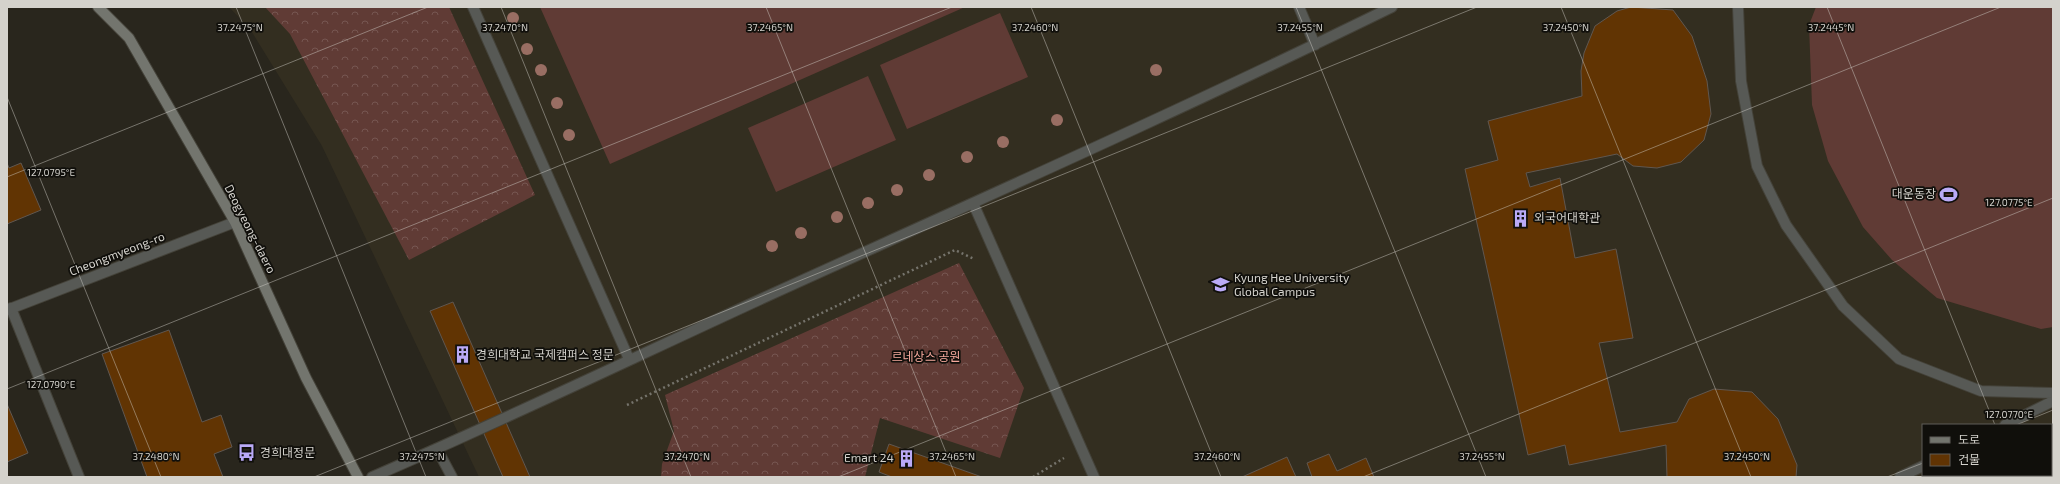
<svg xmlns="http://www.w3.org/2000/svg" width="2060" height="484" font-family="'Exo 2','Noto Sans KR',sans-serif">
  <defs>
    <pattern id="forest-crowns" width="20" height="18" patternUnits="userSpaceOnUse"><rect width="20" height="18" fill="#603b35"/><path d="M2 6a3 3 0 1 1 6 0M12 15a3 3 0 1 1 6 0" fill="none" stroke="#765651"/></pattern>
  </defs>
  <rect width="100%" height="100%" fill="#29261d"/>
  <!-- built -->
  <path fill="#332e20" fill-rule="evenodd" d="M229 7H2053V477H479L322 146 250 29ZM1923 425H2051V475H1923Z"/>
  <!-- forest -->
  <path fill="url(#forest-crowns)" d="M265 7H449L535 195 409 260 290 34Z
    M959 263 1024 388 1000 458 880 418 865 477H661L662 464 674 431 665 395Z"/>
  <!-- garden -->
  <path fill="#603b35" d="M540 7H965L610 164Z
    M1816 7H2053V327L2041 329 1937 298 1892 260 1863 227 1828 161 1812 105 1809 25Z
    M1000 13 1028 77 907 129 880 65Z
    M868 76 896 140 776 192 748 128Z"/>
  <!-- building -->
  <path fill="#613403" stroke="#605750" d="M1631 7 1673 10 1692 36 1707 81 1711 114 1704 140 1681 162 1657 168 1633 166 1617 154 1526 173 1530 187 1560 178 1575 258 1616 249 1633 338 1599 343 1620 432 1677 422 1689 399 1714 389 1752 392 1778 419 1797 465 1796 477H1667L1666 445 1569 465 1565 445 1528 455 1465 169 1498 160 1488 121 1582 96 1581 71 1584 53 1595 26 1617 11Z
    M7 163 9 168 21 163 41 210 7 224Z
    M453 302 530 477H503L430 311Z
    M169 330 202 422 221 415 232 447 214 454 223 477H147L102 354Z
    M7 404 28 453 7 462Z
    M889 444 982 477H892L879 472Z
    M2053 451V477H2000L2004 475H2051V452Z
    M1329 454 1337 471 1366 458 1374 477H1312L1307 463Z
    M1287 457 1296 477H1242Z"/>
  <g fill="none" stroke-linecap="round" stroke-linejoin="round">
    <defs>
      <path id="service" d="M473 7 629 359
        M1299 7 1315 45
        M1738 7 1741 81 1757 166 1786 225 1843 306 1899 359 1981 391 2053 393
        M973 203 1094 477
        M11 308 79 477
        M2005 425 2053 401
        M437 449 452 477
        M372 477C507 419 639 355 772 294 979 200 1188 107 1392 7
        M1900 477 1923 466"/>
      <path id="tertiary" d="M7 310 235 222"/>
      <path id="secondary" d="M98 7 129 38 235 222 306 378 358 477"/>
    </defs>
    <!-- service casing -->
    <use href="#service" stroke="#444239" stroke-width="12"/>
    <!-- tertiary casing -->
    <use href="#tertiary" stroke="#444239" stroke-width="12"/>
    <!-- secondary casing -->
    <use href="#secondary" stroke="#444239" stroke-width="12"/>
    <!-- path -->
    <path stroke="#76746c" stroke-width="2.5" stroke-dasharray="2 3" stroke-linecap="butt" d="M627 405 955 250 974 259
      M1033 477 1064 458"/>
    <!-- service -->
    <use href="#service" stroke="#575955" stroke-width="10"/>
    <!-- tertiary -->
    <use href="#tertiary" stroke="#575955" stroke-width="10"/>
    <!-- secondary -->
    <use href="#secondary" stroke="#73756e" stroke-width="10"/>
  </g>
  <!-- trees -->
  <g fill="#996e63">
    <circle cx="513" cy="18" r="6"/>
    <circle cx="527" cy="49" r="6"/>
    <circle cx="541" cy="70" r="6"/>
    <circle cx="1156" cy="70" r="6"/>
    <circle cx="557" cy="103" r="6"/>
    <circle cx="1057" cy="120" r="6"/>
    <circle cx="569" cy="135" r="6"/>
    <circle cx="1003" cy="142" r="6"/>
    <circle cx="967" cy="157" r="6"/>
    <circle cx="929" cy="175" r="6"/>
    <circle cx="897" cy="190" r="6"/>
    <circle cx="868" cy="203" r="6"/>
    <circle cx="837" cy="217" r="6"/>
    <circle cx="801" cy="233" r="6"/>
    <circle cx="772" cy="246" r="6"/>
  </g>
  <!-- ticks -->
  <path fill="none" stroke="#d4d2cc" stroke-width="1" stroke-opacity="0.45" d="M236 7 426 477M501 7 691 477M766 7 956 477M1031 7 1221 477M1296 7 1486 477M1561 7 1751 477M1827 7 1995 425M7 97 161 477M7 177 428 7M7 389 952 7M2016 425 2053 410M2016 475V477M314 477 1477 7M838 477 2001 7M1363 477 2053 198M1887 477 1923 463"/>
  <!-- icons -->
  <defs>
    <symbol id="stadium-bare" viewBox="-9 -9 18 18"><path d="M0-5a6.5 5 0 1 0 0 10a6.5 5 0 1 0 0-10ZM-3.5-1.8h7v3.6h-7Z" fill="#baaaf7" stroke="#100f0b" stroke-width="2.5" paint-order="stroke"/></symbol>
    <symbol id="building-bare" viewBox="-9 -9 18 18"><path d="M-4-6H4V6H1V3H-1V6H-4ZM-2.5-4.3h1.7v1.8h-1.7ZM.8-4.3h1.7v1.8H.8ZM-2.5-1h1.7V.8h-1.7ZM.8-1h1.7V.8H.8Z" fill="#baaaf7" stroke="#100f0b" stroke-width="2.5" paint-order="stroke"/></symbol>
    <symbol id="university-bare" viewBox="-9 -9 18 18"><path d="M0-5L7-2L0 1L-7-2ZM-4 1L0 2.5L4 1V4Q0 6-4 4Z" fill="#baaaf7" stroke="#100f0b" stroke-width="2.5" paint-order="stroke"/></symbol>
    <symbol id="bus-bare" viewBox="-9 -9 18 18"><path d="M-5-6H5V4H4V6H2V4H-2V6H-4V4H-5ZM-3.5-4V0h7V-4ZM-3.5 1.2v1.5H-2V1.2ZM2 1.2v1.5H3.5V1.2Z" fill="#baaaf7" stroke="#100f0b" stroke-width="2.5" paint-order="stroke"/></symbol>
  </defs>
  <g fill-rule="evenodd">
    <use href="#stadium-bare" x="1936" y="182" width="25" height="25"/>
    <use href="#building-bare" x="1508" y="206" width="25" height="25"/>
    <use href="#university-bare" x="1208" y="272" width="25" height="25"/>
    <use href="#building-bare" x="450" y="342" width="25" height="25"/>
    <use href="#bus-bare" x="234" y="440" width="25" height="25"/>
    <use href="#building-bare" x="894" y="446" width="25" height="25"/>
  </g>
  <g text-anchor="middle" stroke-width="3.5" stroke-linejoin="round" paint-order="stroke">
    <!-- poi labels -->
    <g font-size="12" fill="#d4d2cc" stroke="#100f0b" text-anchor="start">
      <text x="1936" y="198" text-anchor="end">대운동장</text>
      <text x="1534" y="222">외국어대학관</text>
      <text x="1234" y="282">Kyung Hee University<tspan x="1234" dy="14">Global Campus</tspan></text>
      <text x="476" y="359">경희대학교 국제캠퍼스 정문</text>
      <text x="260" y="457">경희대정문</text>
      <text x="894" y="462" text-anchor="end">Emart 24</text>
    </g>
    <!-- street labels -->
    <g font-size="12" fill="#d4d2cc" stroke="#100f0b">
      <text transform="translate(250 229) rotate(63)" y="4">Deogyeong-daero</text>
      <text transform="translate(117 254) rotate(-21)" y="4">Cheongmyeong-ro</text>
    </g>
    <!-- park labels -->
    <g font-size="12" fill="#f5a99d" stroke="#100f0b">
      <text x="926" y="361">르네상스 공원</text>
    </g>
  </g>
  <g font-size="10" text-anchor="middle" fill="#d4d2cc" stroke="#100f0b" stroke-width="3.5" stroke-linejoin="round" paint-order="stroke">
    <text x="240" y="31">37.2475°N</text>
    <text x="505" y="31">37.2470°N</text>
    <text x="770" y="31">37.2465°N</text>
    <text x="1035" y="31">37.2460°N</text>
    <text x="1300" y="31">37.2455°N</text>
    <text x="1566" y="31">37.2450°N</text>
    <text x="1831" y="31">37.2445°N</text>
    <text x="51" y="176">127.0795°E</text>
    <text x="2009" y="206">127.0775°E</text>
    <text x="51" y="388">127.0790°E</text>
    <text x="2009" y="418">127.0770°E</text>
    <text x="156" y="460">37.2480°N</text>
    <text x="422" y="460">37.2475°N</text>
    <text x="687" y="460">37.2470°N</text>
    <text x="952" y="460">37.2465°N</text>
    <text x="1217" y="460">37.2460°N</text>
    <text x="1482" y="460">37.2455°N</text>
    <text x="1747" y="460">37.2450°N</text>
  </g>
  <!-- border -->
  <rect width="2060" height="484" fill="none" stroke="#d4d2cc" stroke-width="16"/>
  <!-- legend -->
  <rect x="1922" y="424" width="130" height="52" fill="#100f0b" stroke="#5e5d58"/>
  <rect x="1930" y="437" width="20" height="6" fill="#73756e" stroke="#5e5d58"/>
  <text x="1958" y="444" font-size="12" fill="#d4d2cc">도로</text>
  <rect x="1930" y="454" width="20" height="12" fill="#613403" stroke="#5e5d58"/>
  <text x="1958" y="464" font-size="12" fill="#d4d2cc">건물</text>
</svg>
